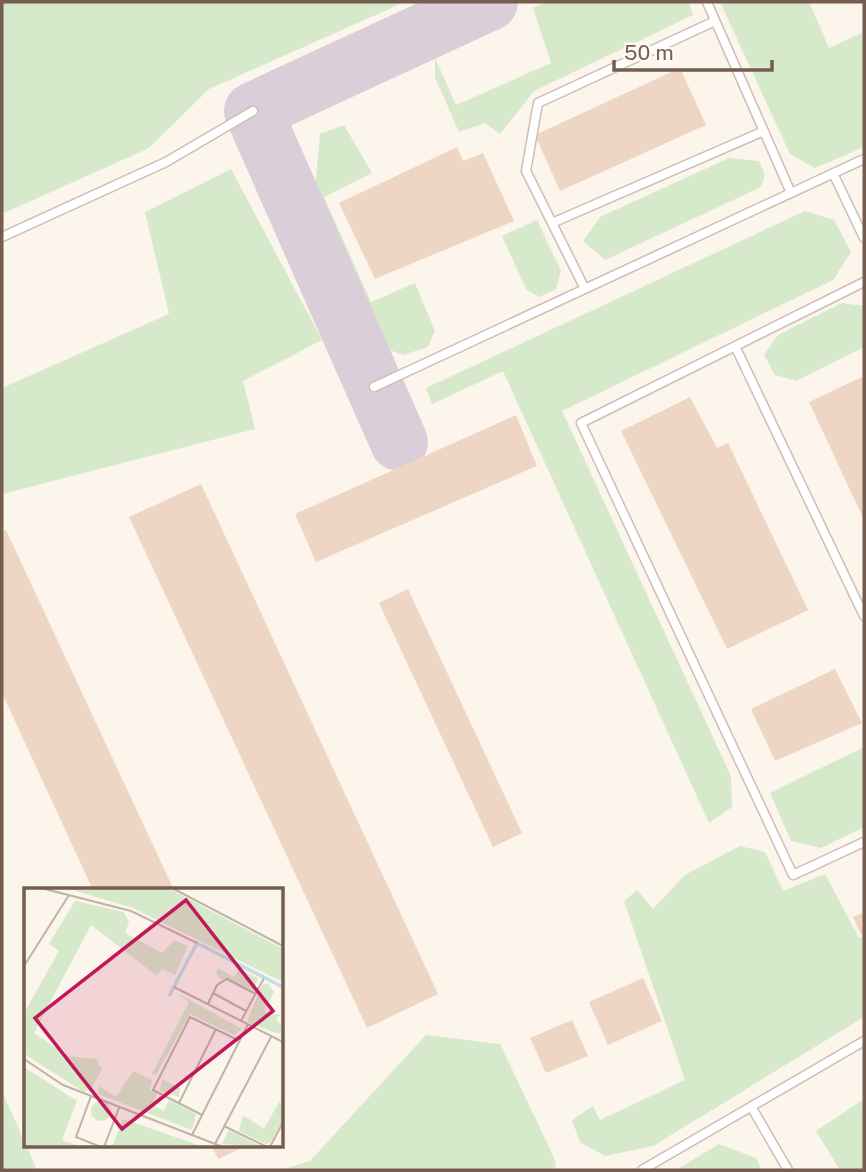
<svg xmlns="http://www.w3.org/2000/svg" width="866" height="1172" font-family="'Public Sans',sans-serif">
  <rect width="100%" height="100%" fill="#fbf5eb"/>
  <!-- green -->
  <path fill="#d6e9ca" d="M2 2H405L209 89 149 148 2 214Z
    M545 2H689L693 15 534 91 500 134 485 123 459 132 435 77V58L456 105 551 63 533 8Z
    M720 2H809L829 48 864 32V147L815 168 790 154Z
    M344 125 372 173 324 197 371 302 415 283 435 331 428 347 403 355 376 345 314 201 320 134Z
    M729 158 759 161 765 175 761 187 605 260 583 241 600 217Z
    M231 169 322 340 243 381 255 429 2 494V388L169 314 145 212Z
    M805 211 834 220 851 252 833 280 562 411 731 776 732 807 709 823 503 371 432 404 426 388Z
    M537 220 561 271 556 289 539 297 526 289 502 236Z
    M842 303 864 306V347L796 381 775 375 764 355 778 335Z
    M864 747V827L821 848 791 841 770 793Z
    M740 846 765 852 783 891 825 874 859 938 864 936V1017L653 1146 605 1156 580 1142 572 1120 593 1106 600 1120 685 1080 624 901 637 890 653 909 685 875Z
    M426 1035 500 1044 556 1162 554 1170H281L310 1161Z
    M2 1091 37 1170H2Z
    M864 1099V1170H840L816 1131Z
    M719 1144 756 1158 762 1170H676Z"/>
  <g fill="none" stroke-linecap="round" stroke-linejoin="round">
    <!-- taxiway -->
    <path stroke="#dacfd8" stroke-width="58" d="M399 442 253 111 489 2"/>
  </g>
  <!-- building -->
  <path fill="#efd6c4" d="M680 68 706 125 560 191 535 135Z
    M457 147 463 161 483 153 514 221 375 279 339 203Z
    M864 376V520L809 402Z
    M690 397 717 448 728 443 808 610 727 649 621 431Z
    M516 415 537 466 316 562 295 514Z
    M201 484 438 994 367 1028 129 517Z
    M6 530 174 890H93L2 693V532Z
    M408 589 522 833 493 847 379 603Z
    M835 669 862 723 775 761 751 709Z
    M864 912V934L861 935 853 917Z
    M643 978 662 1021 608 1045 589 1002Z
    M572 1020 588 1056 546 1073 530 1038Z
    M212 1146H246L218 1159Z"/>
  <g fill="none" stroke-linecap="round" stroke-linejoin="round">
    <defs>
      <path id="service" d="M707 2 791 193
        M833 173 864 238
        M552 223 764 131
        M2 237 166 162 253 111
        M864 282 581 423 793 875 864 842
        M585 289 526 171 538 103 715 21
        M735 346 864 616
        M374 387 864 159
        M752 1108 788 1170
        M642 1170 864 1041"/>
    </defs>
    <!-- service casing -->
    <use href="#service" stroke="#cdbeb1" stroke-width="11"/>
    <!-- service -->
    <use href="#service" stroke="#fff" stroke-width="8"/>
  </g>
  <!-- overview -->
  <g transform="translate(24 888)">
    <rect width="259" height="259" fill="#fbf5eb"/>
    <path d="M42 0H144L259 61V94L109 20ZM51 13 100 24 105 34 101 45 138 65 150 52 164 58 151 87 138 81 133 88 67 37 10 145 44 168 72 171 78 181 68 200 60 204 0 166V125L35 63 25 56ZM199 74 195 81 210 89 215 81 234 90 230 102 195 90 192 84ZM244 95 250 104 240 123 256 127 252 132 259 138 255 146 223 134 238 97ZM155 106 218 141 210 147 166 126 132 187 128 186 165 114ZM0 179 53 213 38 252 56 259H0ZM109 183 128 192 126 202 133 206 128 217 140 223 145 212 172 226 168 242 74 206 75 198 92 209ZM138 191 156 200 155 209 136 203ZM67 223a10 10 0 1 1 20 0a10 10 0 1 1-20 0ZM255 214 259 217V231L247 254 241 256 215 243 219 227 240 241ZM99 231 180 259H88ZM205 242 238 259 198 256Z" fill="#d6e9ca"/>
    <path fill="none" stroke="#c0dfe4" stroke-width="3.5" d="M145 108 173 55 259 99"/>
    <path fill="none" stroke="#c1b3a8" stroke-width="2" d="M17 0 107 23 173 55M148 0 259 58M0 78 45 7M150 99 259 154M189 105 222 123M184 116 193 97 203 91 232 106M217 133 240 90M0 171 39 197 199 259M67 208 52 249 77 259M155 215 192 141M178 227 129 202 166 129 216 153M200 238 243 259M168 247 224 136M191 256 247 149M80 259 95 220M246 259 259 234"/>
    <path fill="#c2185b" fill-opacity="0.15" stroke="#c2185b" stroke-width="3.5" d="M162 12 249 123 98 241 11 130Z"/>
    <rect width="259" height="259" fill="none" stroke="#755d4f" stroke-width="3.5"/>
  </g>
  <!-- border -->
  <rect width="866" height="1172" fill="none" stroke="#755d4f" stroke-width="7"/>
  <!-- scale -->
  <path d="M614 60v10h158v-10" fill="none" stroke="#755d4f" stroke-width="3.5"/>
  <text x="624" y="60" font-size="21" fill="#755d4f" stroke="#fef9f2" stroke-width="5" paint-order="stroke">50 m</text>
</svg>
